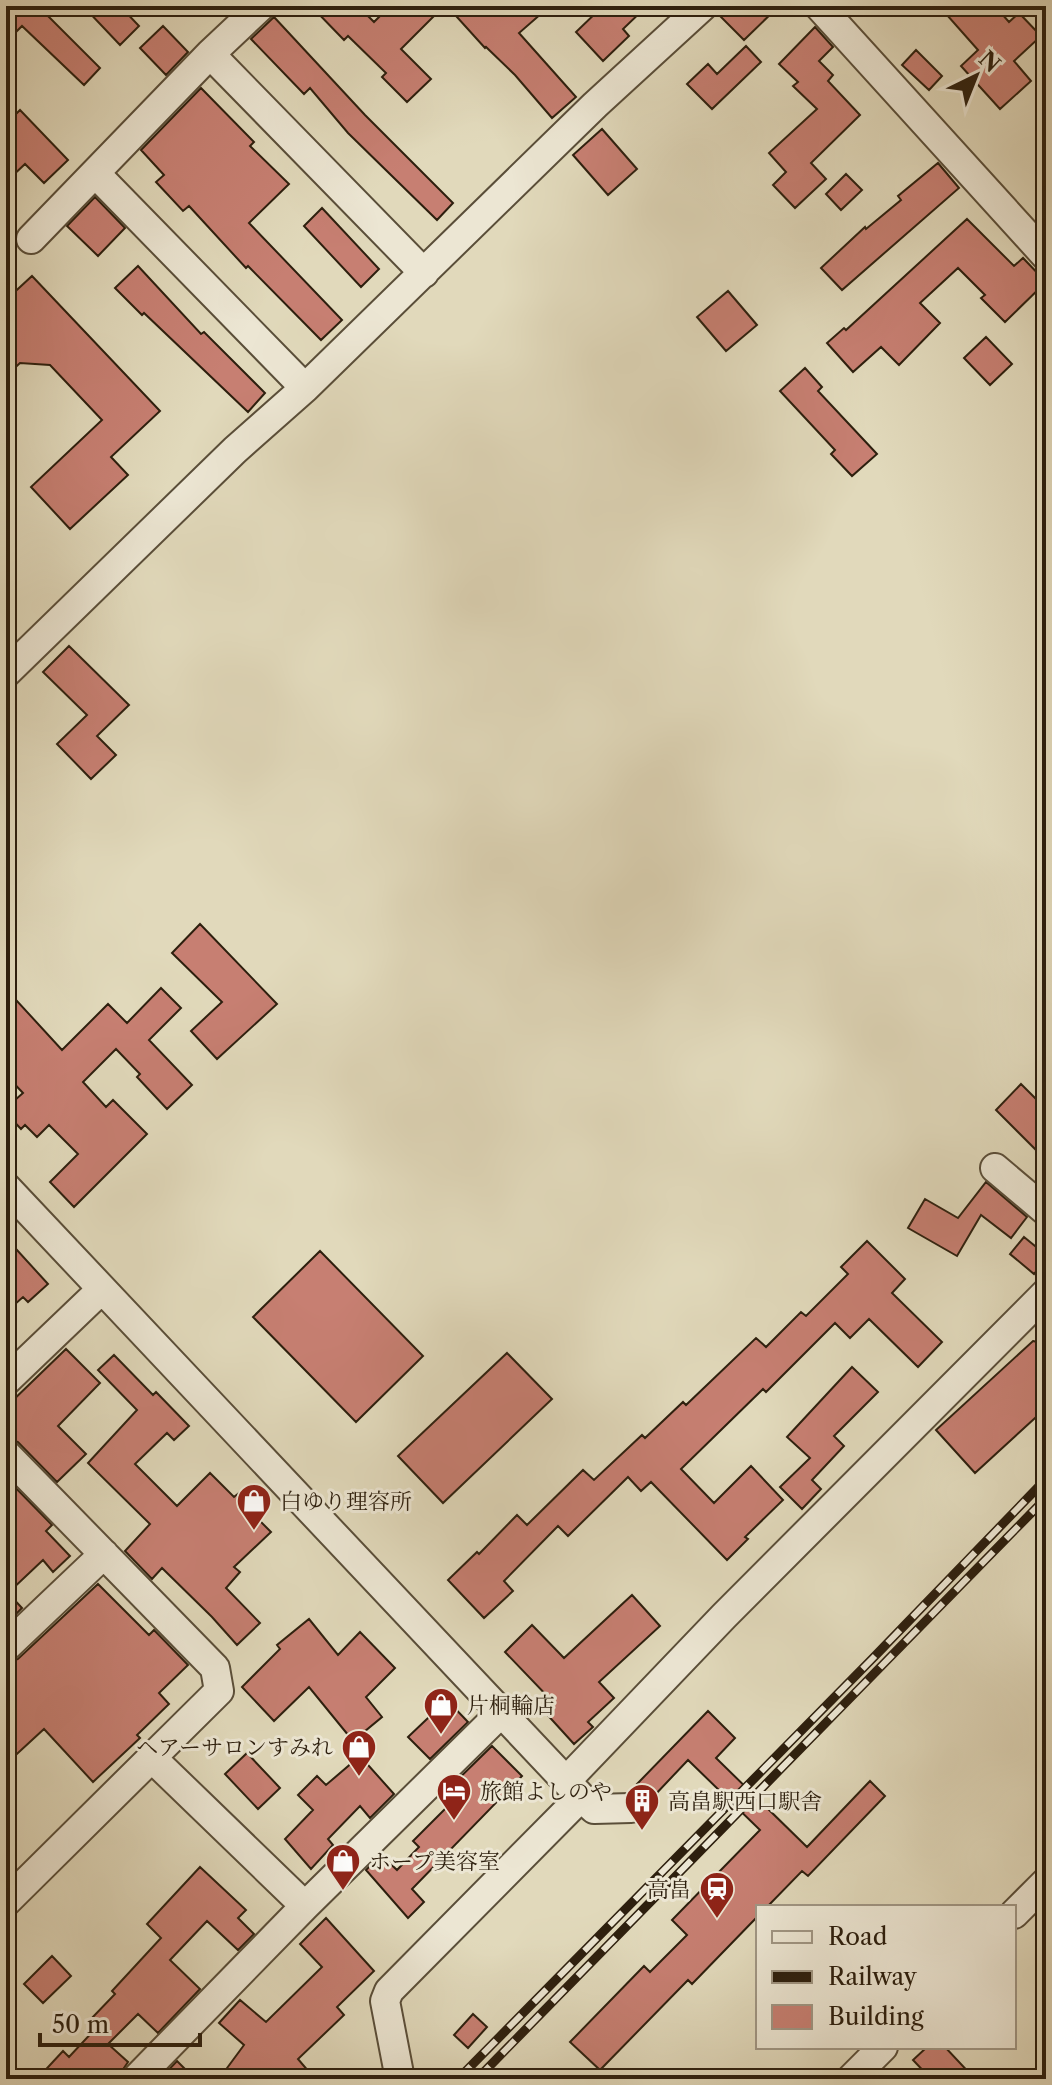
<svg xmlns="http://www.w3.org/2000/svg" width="1052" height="2085" font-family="'Libre Caslon Text','Noto Serif JP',serif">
  <rect width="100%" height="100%" fill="#e1d9bb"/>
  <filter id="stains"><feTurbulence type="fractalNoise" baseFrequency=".0025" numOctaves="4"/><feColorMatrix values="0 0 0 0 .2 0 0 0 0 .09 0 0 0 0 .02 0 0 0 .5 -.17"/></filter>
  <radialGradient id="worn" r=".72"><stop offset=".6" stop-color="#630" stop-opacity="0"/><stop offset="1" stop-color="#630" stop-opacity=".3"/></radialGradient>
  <!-- building -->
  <path fill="#c77f72" stroke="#2d1f0e" stroke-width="2" d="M6 6H38L100 68 84 85 22 26 6 42Z
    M83 6H120L139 26 120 45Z
    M311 6H358L374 22 390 6H444L401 49 431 79 407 102 382 77 386 73 348 36 344 40Z
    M447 6H550L519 33 576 97 552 118 515 75 486 47 485 48Z
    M603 6H647L623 29 629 36 603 61 576 32Z
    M720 6H779L744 40 718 14Z
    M939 6H995L1009 22 1019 13 1041 36 1014 61 1031 81 1000 109 961 66 978 50Z
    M274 17 365 115 453 203 437 220 348 133 310 88 304 94 251 39Z
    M163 26 188 52 166 75 140 48Z
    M815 27 833 47 819 61 833 75 828 81 860 115 811 163 826 179 795 208 773 185 786 172 769 153 817 109 793 86 798 82 779 64Z
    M746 46 761 62 712 109 687 84 708 64 717 74Z
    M916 50 942 76 929 90 902 65Z
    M201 88 254 142 250 146 289 184 249 223 342 320 321 340 248 266 246 268 189 206 183 211 156 182 164 175 141 150Z
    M20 110 68 160 44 183 25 164 6 182V124Z
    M602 129 637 169 608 195 573 155Z
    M938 163 959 188 842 290 821 268 865 227 866 229 901 200 898 196Z
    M846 174 862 190 841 210 826 194Z
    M95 197 125 228 98 256 67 226Z
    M322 208 379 269 361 287 304 226Z
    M967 219 1014 266 1023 258 1046 282 1005 322 981 298 985 295 958 268 920 303 940 323 899 365 881 347 853 372 827 343 844 328 846 330Z
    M138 266 201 334 204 332 265 393 248 412 144 313 142 315 115 288Z
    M32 276 160 411 111 457 128 475 70 529 31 487 102 420 50 365 20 363 6 376V300Z
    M728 291 757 325 726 351 697 317Z
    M986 337 1012 364 990 385 964 358Z
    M805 368 822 387 818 391 877 454 852 476 831 454 835 450 780 391Z
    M69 646 129 705 97 736 116 755 91 779 57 744 87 715 43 672Z
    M200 924 277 1004 217 1059 191 1031 222 1002 172 953Z
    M161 988 181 1008 149 1040 192 1085 167 1109 137 1077 140 1074 116 1049 83 1082 106 1107 113 1100 147 1134 74 1207 50 1182 78 1154 49 1125 37 1137 25 1125 21 1129 6 1113V1108L23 1093 6 1075V989L62 1050 108 1004 127 1023Z
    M1021 1084 1046 1109V1160L996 1110Z
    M986 1182 1027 1217 1011 1238 981 1215 957 1256 908 1228 925 1199 958 1218Z
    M1024 1237 1046 1255V1260L1034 1274 1010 1254Z
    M6 1238 48 1284 28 1302 23 1297 6 1312Z
    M867 1241 905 1279 892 1293 942 1342 918 1367 869 1319 850 1338 835 1323 766 1392 763 1389 681 1469 714 1503 751 1466 783 1500 745 1537 748 1539 727 1560 651 1482 641 1491 628 1477 568 1536 558 1526 504 1581 513 1591 484 1618 448 1580 477 1552 479 1554 517 1515 527 1525 583 1470 594 1480 642 1435 645 1438 683 1402 686 1405 756 1338 766 1347 801 1312 806 1316 848 1274 841 1267Z
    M320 1251 423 1356 356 1422 253 1317Z
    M1033 1341 1046 1344V1408L975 1473 936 1430Z
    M66 1349 100 1383 58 1426 86 1454 57 1482 18 1442 6 1437V1407Z
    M507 1353 552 1399 443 1503 398 1456Z
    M114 1355 153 1395 156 1392 189 1426 174 1440 167 1433 135 1464 177 1506 210 1473 234 1497 245 1488 258 1501 249 1510 271 1532 234 1567 240 1572 226 1588 260 1623 237 1645 212 1617 162 1568 152 1579 125 1551 150 1524 88 1463 137 1410 98 1370Z
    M852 1367 878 1392 834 1436 844 1446 812 1480 821 1489 802 1509 780 1487 810 1458 787 1437Z
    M6 1478 52 1525 46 1531 70 1556 53 1572 43 1560 8 1593 22 1608 6 1624Z
    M98 1584 149 1635 154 1630 188 1665 159 1693 169 1704 137 1735 140 1738 93 1782 44 1729 6 1764V1664L18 1659Z
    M632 1595 660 1626 599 1682 614 1698 588 1722 593 1727 574 1744 543 1710 552 1701 505 1652 532 1625 564 1658Z
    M309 1619 338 1655 360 1632 395 1668 366 1697 382 1717 353 1741 309 1687 274 1721 242 1687 280 1649 277 1645Z
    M447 1700 468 1722 430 1759 408 1737Z
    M708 1711 735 1738 716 1758 807 1847 870 1781 885 1796 808 1876 802 1871 767 1907H758V1916L692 1984 688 1980 600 2070 570 2042 644 1966 650 1972 687 1935 672 1920 760 1830 688 1760 652 1798 637 1784Z
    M492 1746 522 1776 412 1889 424 1902 408 1918 366 1870 381 1855 397 1870 419 1847 413 1841 452 1802 443 1794Z
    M247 1753 280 1788 258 1809 225 1774Z
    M360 1756 394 1794 370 1818 360 1806 328 1839 333 1845 311 1869 285 1839 313 1810 298 1795 317 1776 326 1785Z
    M200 1867 246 1910 238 1918 254 1934 238 1950 207 1921 170 1960 200 1989 158 2033 138 2014 108 2044 128 2062 120 2074 119 2079H105L97 2072 90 2079H37L63 2051 69 2057 97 2027 90 2020 115 1994 112 1991 161 1938 147 1924Z
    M326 1918 374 1971 337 2007 344 2015 298 2059 315 2079H219L244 2045 219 2023 240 2000 266 2022 322 1967 300 1944Z
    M52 1956 71 1976 43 2003 24 1984Z
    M473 2014 487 2027 468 2048 454 2035Z
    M927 2047H945L975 2079H931L913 2060Z
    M177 2061 195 2079H160Z"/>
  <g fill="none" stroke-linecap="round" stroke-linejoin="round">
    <defs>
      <path id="minor" d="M819 6 1046 256
        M210 54 424 273
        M95 173 305 388
        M31 239 210 54 261 6
        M6 673 235 450 305 388 595 105 703 6
        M995 1168 1046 1211
        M6 1187 581 1797 594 1809 631 1808
        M6 1381 102 1289
        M6 1454 215 1668 219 1691 6 1902
        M6 1647 104 1554
        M153 1759 305 1906
        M567 1780 724 1616 1046 1293
        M1014 1914 1046 1882
        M136 2079 305 1906 502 1712
        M400 2079 385 2001 389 1991 581 1797
        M851 2079 883 2047"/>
    </defs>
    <!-- minor casing -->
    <use href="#minor" stroke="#5a4e39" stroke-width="32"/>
    <!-- minor -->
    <use href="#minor" stroke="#ece6d3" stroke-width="28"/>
    <defs>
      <path id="rail" d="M458 2079 874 1657 1046 1479
        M477 2079 1046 1498"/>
    </defs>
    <!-- rail casing -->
    <use href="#rail" stroke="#2d1f0e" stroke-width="9"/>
    <!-- rail -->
    <use href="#rail" stroke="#ece6d3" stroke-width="6" stroke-dasharray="18" stroke-linecap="butt"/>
  </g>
  <!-- icons -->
  <defs>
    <symbol id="shop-pin" viewBox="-11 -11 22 30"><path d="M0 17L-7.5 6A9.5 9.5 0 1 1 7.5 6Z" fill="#8f2418" stroke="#ece6d3"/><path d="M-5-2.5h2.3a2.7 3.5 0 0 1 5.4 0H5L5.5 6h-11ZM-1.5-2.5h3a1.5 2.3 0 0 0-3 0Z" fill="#fff"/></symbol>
    <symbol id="hotel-pin" viewBox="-11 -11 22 30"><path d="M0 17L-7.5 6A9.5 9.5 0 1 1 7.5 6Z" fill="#8f2418" stroke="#ece6d3"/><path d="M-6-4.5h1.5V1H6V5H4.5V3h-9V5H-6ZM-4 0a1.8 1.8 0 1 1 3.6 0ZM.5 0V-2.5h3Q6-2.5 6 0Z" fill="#fff"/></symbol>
    <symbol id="building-pin" viewBox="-11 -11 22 30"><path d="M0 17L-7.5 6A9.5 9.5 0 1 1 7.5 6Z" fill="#8f2418" stroke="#ece6d3"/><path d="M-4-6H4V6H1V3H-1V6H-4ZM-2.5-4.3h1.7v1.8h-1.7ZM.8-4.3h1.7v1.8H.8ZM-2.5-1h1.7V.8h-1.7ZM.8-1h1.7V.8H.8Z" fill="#fff"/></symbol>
    <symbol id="station-pin" viewBox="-11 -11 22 30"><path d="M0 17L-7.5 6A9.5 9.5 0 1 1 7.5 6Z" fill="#8f2418" stroke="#ece6d3"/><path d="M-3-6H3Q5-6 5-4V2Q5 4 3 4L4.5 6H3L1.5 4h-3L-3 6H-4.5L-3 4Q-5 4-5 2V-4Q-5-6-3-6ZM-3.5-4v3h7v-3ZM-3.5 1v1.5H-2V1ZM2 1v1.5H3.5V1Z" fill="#fff"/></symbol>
  </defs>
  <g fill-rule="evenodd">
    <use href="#shop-pin" x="234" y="1481" width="40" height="54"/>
    <use href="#shop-pin" x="421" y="1685" width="40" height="54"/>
    <use href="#shop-pin" x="339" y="1727" width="40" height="54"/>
    <use href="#hotel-pin" x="434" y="1771" width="40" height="54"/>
    <use href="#building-pin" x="622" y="1781" width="40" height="54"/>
    <use href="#shop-pin" x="323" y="1841" width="40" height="54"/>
    <use href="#station-pin" x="697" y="1869" width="40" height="54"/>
  </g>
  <g text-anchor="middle" stroke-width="6" stroke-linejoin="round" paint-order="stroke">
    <!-- poi labels -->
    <g font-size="22" fill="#2d1f0e" stroke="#ece6d3" text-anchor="start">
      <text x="280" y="1509">白ゆり理容所</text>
      <text x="467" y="1713">片桐輪店</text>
      <text x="333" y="1755" text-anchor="end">ヘアーサロンすみれ</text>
      <text x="480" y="1799">旅館よしのや</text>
      <text x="668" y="1809">高畠駅西口駅舎</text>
      <text x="369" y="1869">ホープ美容室</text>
      <text x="691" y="1897" text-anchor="end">高畠</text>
    </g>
  </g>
  <!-- margin -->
  <rect width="1052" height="2085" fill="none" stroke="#e1d9bb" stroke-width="32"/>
  <rect x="8" y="8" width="1036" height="2069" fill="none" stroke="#2d1f0e" stroke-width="4"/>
  <rect x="16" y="16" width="1020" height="2053" fill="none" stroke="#2d1f0e" stroke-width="2"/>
  <!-- legend -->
  <rect x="756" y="1905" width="260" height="144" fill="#ece6d3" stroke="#a09684" stroke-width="2"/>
  <rect x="772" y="1931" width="40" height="12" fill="#ece6d3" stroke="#a09684" stroke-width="2"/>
  <text x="828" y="1945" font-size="24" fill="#2d1f0e">Road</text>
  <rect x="772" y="1971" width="40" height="12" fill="#2d1f0e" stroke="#a09684" stroke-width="2"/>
  <text x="828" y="1985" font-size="24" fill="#2d1f0e">Railway</text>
  <rect x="772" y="2005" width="40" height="24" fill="#c77f72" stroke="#a09684" stroke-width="2"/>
  <text x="828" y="2025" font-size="24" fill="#2d1f0e">Building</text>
  <!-- north arrow -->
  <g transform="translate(976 76) rotate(43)" stroke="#ece6d3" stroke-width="6" paint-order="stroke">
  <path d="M0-6L14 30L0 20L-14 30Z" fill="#2d1f0e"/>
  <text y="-12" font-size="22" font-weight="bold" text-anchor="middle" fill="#2d1f0e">N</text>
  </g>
  <!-- scale -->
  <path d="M40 2033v12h160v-12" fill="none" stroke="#2d1f0e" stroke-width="4"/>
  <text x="52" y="2033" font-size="24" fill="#2d1f0e" stroke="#ece6d3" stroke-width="6" paint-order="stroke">50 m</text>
  <rect width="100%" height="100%" filter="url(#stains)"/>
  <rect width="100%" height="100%" fill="url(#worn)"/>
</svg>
